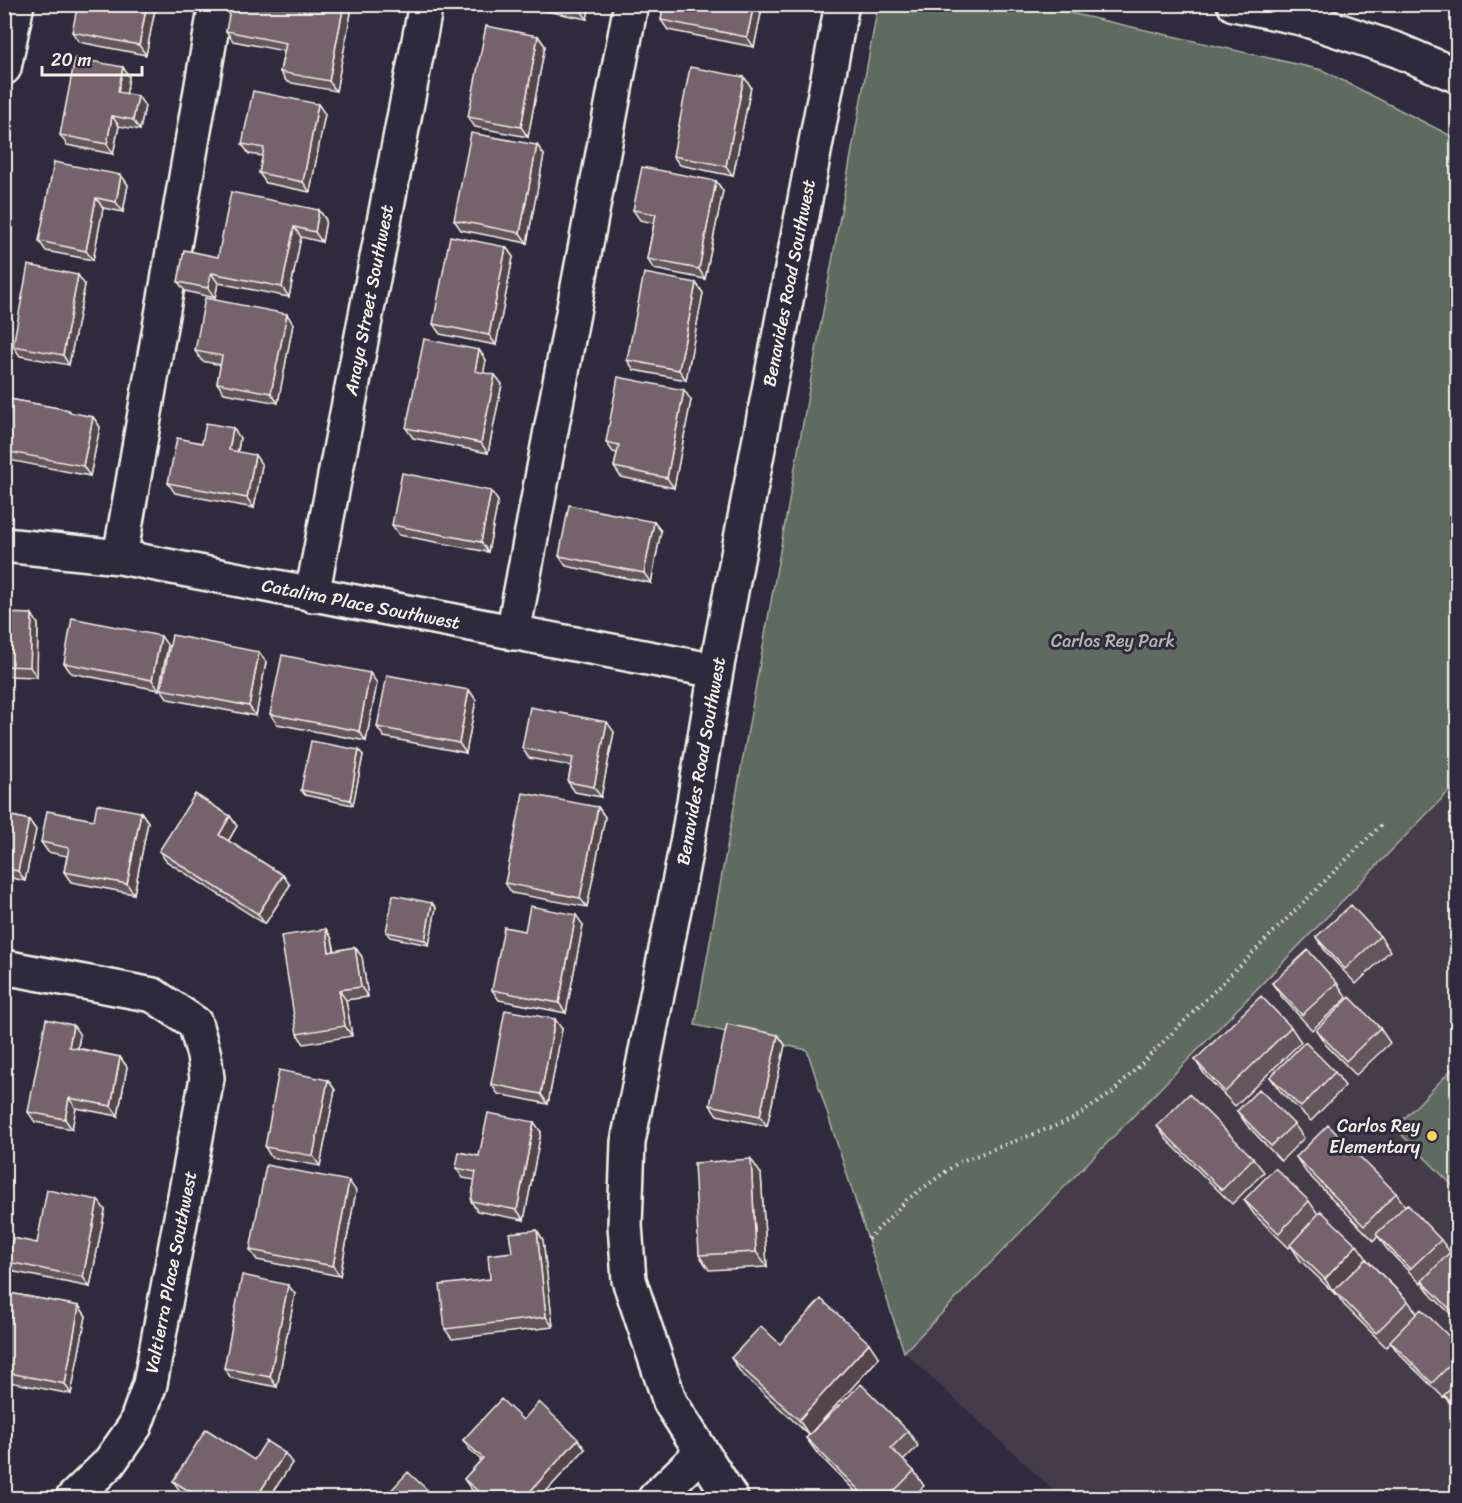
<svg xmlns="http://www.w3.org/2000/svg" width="1462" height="1503" font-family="Sriracha,sans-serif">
  <rect width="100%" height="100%" fill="#2f2a3d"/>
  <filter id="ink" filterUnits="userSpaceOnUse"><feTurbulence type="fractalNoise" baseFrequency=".0167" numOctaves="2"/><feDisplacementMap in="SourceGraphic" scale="12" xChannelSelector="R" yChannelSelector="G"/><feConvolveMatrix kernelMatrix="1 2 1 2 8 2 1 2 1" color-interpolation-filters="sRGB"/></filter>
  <g filter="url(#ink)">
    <!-- built -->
    <path fill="#443b4b" d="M1457 783V1498H1062L904 1352Z"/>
    <!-- park -->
    <path fill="#5f6b60" stroke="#aaaea4" stroke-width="1.5" d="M878 5H1035L1322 70 1457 139V783L904 1352 807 1050 695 1025Z
      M1457 1064V1190L1395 1128Z"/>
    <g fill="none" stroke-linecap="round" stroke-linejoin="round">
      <defs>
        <path id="minor" d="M1234 4 1301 18 1397 50 1458 76
          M4 68 17 4
          M4 545 120 557 716 671
          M120 557 216 4
          M312 595 426 4
          M513 633 631 4
          M4 967 153 995 195 1023 204 1055 207 1078 150 1384 135 1426 109 1463 73 1498
          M655 1498 702 1452
          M731 1498 670 1402 629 1280 625 1225 628 1142 688 838 716 671 842 4"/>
      </defs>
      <!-- minor casing -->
      <use href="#minor" stroke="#f4f1e8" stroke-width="38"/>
      <!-- path -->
      <path stroke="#f4f1e8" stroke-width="4" stroke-dasharray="1.5 4.5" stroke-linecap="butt" d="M868 1239 908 1199 959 1162 1071 1120 1112 1093 1381 825"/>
      <!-- minor -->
      <use href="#minor" stroke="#2f2a3d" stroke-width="33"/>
    </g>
    <!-- wall -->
    <path fill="#65545d" stroke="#f4f1e8" stroke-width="1.5" d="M156 4 146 55 79 42 72 32Z
      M510 4H590L587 19Z
      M664 4H763L754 47 668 30 661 20Z
      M351 13 336 91 287 82 280 72 284 51 233 41 226 31Z
      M538 36 545 46 528 137 475 127 468 117Z
      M129 77 126 94 145 106 140 130 119 126 113 154 67 145 60 135Z
      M744 77 751 87 733 176 680 165 673 156Z
      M325 114 310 192 266 183 259 173 263 156 249 154 242 144Z
      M537 145 544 155 527 243 461 230 454 220Z
      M121 175 128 185 123 212 103 208 93 260 46 251 39 241Z
      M716 181 723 191 705 279 654 269 647 259 654 223 640 220 633 210Z
      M319 210 326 220 322 242 301 237 289 297 218 283 215 298 185 291 178 282 218 257Z
      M506 247 513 257 496 345 440 334 433 324Z
      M696 283 703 293 686 380 634 370 627 360Z
      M85 285 69 365 20 356 13 346Z
      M293 324 278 403 224 393 217 383 221 365 202 361 195 351Z
      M479 350 486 360 483 372 502 384 488 453 413 438 406 428Z
      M4 398 69 410 71 413 93 417 100 427 90 476 4 459Z
      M691 400 674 488 621 477 614 467 617 453 613 452 606 442Z
      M233 428 240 438 238 452 262 465 254 508 175 493 168 483 202 443Z
      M498 501 488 552 399 535 392 525Z
      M654 522 661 531 651 583 566 566 559 556Z
      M4 613 38 624 37 677 4 676Z
      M168 646 159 690 71 673 64 663Z
      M266 662 256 716 168 699 161 689Z
      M377 683 366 741 277 724 270 714Z
      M469 690 476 700 466 753 384 737 377 727Z
      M614 732 601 797 575 792 568 782 571 766 529 758 522 748Z
      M363 755 353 805 305 795 301 790Z
      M598 807 605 817 587 907 512 893 505 883Z
      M141 812 148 822 134 894 71 882 64 872 67 856 48 852 41 842 94 820Z
      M4 814 29 820 36 830 25 881 4 876Z
      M230 816 237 826 228 841 290 885 265 924 166 861 159 851Z
      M432 903 436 908 429 945 390 937 386 932Z
      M583 925 566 1013 499 1000 492 990 525 931Z
      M326 929 332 939 335 951 355 947 362 957 368 997 346 1000 352 1036 304 1044 297 1034Z
      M1380 936 1390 951 1356 984 1326 952 1316 937Z
      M1272 983H1337L1347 998 1312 1030 1282 997Z
      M1291 1027 1301 1042 1235 1106 1205 1075 1195 1060Z
      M1380 1028 1390 1043 1356 1075 1326 1045 1316 1030Z
      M562 1029 548 1104 498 1094 491 1084Z
      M80 1035 78 1048 120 1057 127 1067 118 1116 76 1108 72 1129 35 1122 28 1112Z
      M778 1035 785 1045 767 1126 717 1115 710 1105Z
      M1335 1072 1345 1086 1311 1121 1280 1091 1270 1077Z
      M328 1080 335 1090 320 1166 271 1157 265 1147Z
      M1237 1111 1294 1124 1304 1138 1281 1161 1247 1125Z
      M1157 1126 1253 1158 1264 1172 1232 1204 1167 1140Z
      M541 1132 524 1220 477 1211 471 1201 475 1180 463 1178 456 1168 479 1156Z
      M1296 1157 1396 1193 1405 1206 1441 1240 1450 1252 1458 1254V1321L1432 1296 1422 1282 1421 1284 1386 1248 1378 1236 1374 1241 1306 1172Z
      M761 1174 767 1267 709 1270 699 1255Z
      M356 1191 340 1276 257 1260 250 1250Z
      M1244 1200 1309 1201 1318 1214 1367 1260 1408 1301 1417 1313 1458 1345V1413L1444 1396 1443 1397 1400 1355 1391 1343 1386 1347 1344 1305 1336 1293 1335 1294 1300 1260 1291 1246 1289 1248 1254 1214Z
      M105 1210 90 1287 15 1272 8 1262 37 1243Z
      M537 1230 543 1240 553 1327 452 1339 445 1329 490 1279 512 1252Z
      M288 1285 295 1294 277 1387 231 1378 224 1368Z
      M4 1292 79 1306 86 1316 71 1394 4 1381Z
      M780 1344 879 1358 809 1435 741 1373 731 1358Z
      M908 1431 918 1446 903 1461 914 1471 924 1486 911 1498H862L817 1453 806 1438Z
      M463 1440 585 1449 540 1498H482L471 1489 464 1479 481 1460 470 1450Z
      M254 1460 292 1463 269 1498H192L180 1491 173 1481Z"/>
    <!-- shaded-wall -->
    <path fill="#53454c" stroke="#f4f1e8" stroke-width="1.5" d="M147 4H156L146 55 139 45Z
      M344 4H345L351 13 336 91 329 81Z
      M581 4H590L587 19 580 9Z
      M754 4H763L754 47 747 37Z
      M538 36 545 46 528 137 521 127Z
      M123 67 129 77 125 102 118 92Z
      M744 77 751 87 733 176 726 166Z
      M138 96 145 106 140 130 133 120Z
      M318 104 325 114 310 192 303 182Z
      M112 116 119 126 113 154 107 144Z
      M537 145 544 155 527 243 520 233Z
      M121 175 128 185 123 212 116 202Z
      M716 181 723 191 705 279 699 269Z
      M96 198 103 208 93 260 86 251Z
      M319 210 326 220 322 242 315 232Z
      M294 227 301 237 289 297 282 287Z
      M506 247 513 257 496 345 489 335Z
      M211 273 218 283 215 298 208 288Z
      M78 275 85 285 69 365 63 355Z
      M696 283 703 293 686 380 679 370Z
      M287 314 293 324 278 403 271 393Z
      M479 350 486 360 482 381 475 371Z
      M495 375 502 384 488 453 481 443Z
      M684 390 691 400 674 488 667 478Z
      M93 417 100 427 90 476 83 466Z
      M233 428 240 438 236 460 229 450Z
      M255 455 262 465 254 508 247 498Z
      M491 491 498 501 488 552 481 542Z
      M654 522 661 531 651 583 644 573Z
      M32 614 38 624 37 677 30 667Z
      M161 636 168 646 159 690 152 680Z
      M259 652 266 662 256 716 249 706Z
      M370 673 377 683 366 741 359 731Z
      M469 690 476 700 466 753 459 743Z
      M607 722 614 732 601 797 594 787Z
      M359 750 363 755 353 805 350 800Z
      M598 807 605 817 587 907 580 898Z
      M141 812 148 822 134 894 127 884Z
      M230 816 237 826 226 845 219 835Z
      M29 820 36 830 25 881 18 871Z
      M283 875 290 885 265 924 258 914Z
      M432 903 436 908 429 945 425 940Z
      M576 915 583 925 566 1013 559 1003Z
      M326 929 332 939 336 962 329 952Z
      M355 947 362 957 368 997 361 987Z
      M339 990 346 1000 352 1036 345 1026Z
      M555 1019 562 1029 548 1104 541 1094Z
      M73 1025 80 1035 76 1057 69 1047Z
      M778 1035 785 1045 767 1126 760 1116Z
      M4 1038 9 1044 4 1065Z
      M120 1057 127 1067 118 1116 111 1106Z
      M328 1080 335 1090 320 1166 313 1156Z
      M69 1098 76 1108 72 1129 65 1119Z
      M534 1122 541 1132 524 1220 517 1210Z
      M751 1159 761 1174 767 1267 756 1252Z
      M349 1181 356 1191 340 1276 333 1266Z
      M98 1200 105 1210 90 1287 83 1277Z
      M537 1230 543 1240 553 1327 546 1317Z
      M1357 1245 1367 1259 1334 1290 1336 1293 1335 1294 1325 1279Z
      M288 1285 295 1294 277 1387 270 1377Z
      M79 1306 86 1316 71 1394 65 1384Z
      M869 1343 879 1358 809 1435 799 1420Z
      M578 1439 585 1449 540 1498H524Z
      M285 1453 292 1463 269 1498H256Z"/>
    <!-- building -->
    <path fill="#76626c" stroke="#f4f1e8" stroke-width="1.5" d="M78 4H147L139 45 72 32Z
      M231 4H344L329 81 280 72 286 43 226 31Z
      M554 4H581L580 9Z
      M664 4H754L747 37 661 20Z
      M486 26 538 36 521 127 468 117Z
      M75 58 123 67 118 92 138 96 133 120 112 116 107 144 60 135Z
      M690 67 744 77 726 166 673 156Z
      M253 91 318 104 303 182 259 173 264 148 242 144Z
      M471 133 537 145 520 233 454 220Z
      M54 162 121 175 116 202 96 198 86 251 39 241Z
      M642 167 716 181 699 269 647 259 656 214 633 210Z
      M231 192 319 210 315 232 294 227 282 287 211 273 208 288 178 282 184 250 218 257Z
      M450 236 506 247 489 335 433 324Z
      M28 265 78 275 63 355 13 346Z
      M644 273 696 283 679 370 627 360Z
      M205 298 287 314 271 393 217 383 222 356 195 351Z
      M424 339 479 350 475 371 495 375 481 443 406 428Z
      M618 377 684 390 667 478 614 467 619 445 606 442Z
      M4 398 69 410V412L93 417 83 466 4 451Z
      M206 423 233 428 229 450 255 455 247 498 168 483 177 438 202 443Z
      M402 473 491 491 481 542 392 525Z
      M569 505 654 522 644 573 559 556Z
      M4 613 32 614 30 667 4 666Z
      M72 618 161 636 152 680 64 663Z
      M172 635 259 652 249 706 161 689Z
      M282 655 370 673 359 731 270 714Z
      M387 675 469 690 459 743 377 727Z
      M530 707 607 722 594 787 568 782 573 758 522 748Z
      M311 741 359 750 350 800 301 790Z
      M1458 786V797L1452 791Z
      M523 793 598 807 580 898 505 883Z
      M195 794 230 816 219 835 283 875 258 914 159 851Z
      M97 804 141 812 127 884 64 872 69 848 41 842 47 811 94 820Z
      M4 814 29 820 18 871 4 868Z
      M393 895 432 903 425 940 386 932Z
      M1351 905 1380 936 1345 969 1316 937Z
      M530 906 576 915 559 1003 492 990 504 927 525 931Z
      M326 929 329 952 355 947 361 987 339 990 345 1026 297 1034 281 936Z
      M1308 950 1337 983 1302 1015 1272 983Z
      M1261 996 1291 1027 1225 1092 1195 1060Z
      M1350 997 1380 1028 1346 1061 1316 1030Z
      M505 1010 555 1019 541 1094 491 1084Z
      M46 1019 73 1025 69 1047 120 1057 111 1106 69 1098 65 1119 28 1112Z
      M727 1024 778 1035 760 1116 710 1105Z
      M1305 1042 1335 1072 1301 1107 1270 1077Z
      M279 1070 328 1080 313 1156 265 1147Z
      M1259 1089 1294 1124 1271 1146 1237 1111Z
      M1189 1094 1253 1158 1222 1190 1157 1126Z
      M488 1113 534 1122 517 1210 471 1201 476 1172 456 1168 459 1152 479 1156Z
      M1328 1125 1396 1193 1364 1226 1296 1157Z
      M751 1159 756 1252 699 1255 694 1163Z
      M266 1165 349 1181 333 1266 250 1250Z
      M1275 1168 1309 1201 1279 1233 1244 1200Z
      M47 1190 98 1200 83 1277 8 1262 13 1238 37 1243Z
      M1407 1204 1441 1240 1410 1269 1376 1234Z
      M1321 1211 1357 1245 1325 1279 1290 1245Z
      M537 1230 546 1317 445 1329 440 1285 490 1279 488 1255 512 1252 509 1233Z
      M1453 1249 1458 1254 1457 1316 1422 1281Z
      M1366 1259 1408 1301 1376 1333 1334 1290Z
      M242 1275 288 1285 270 1377 224 1368Z
      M4 1292 79 1306 65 1384 4 1372Z
      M821 1299 869 1343 799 1420 731 1358 761 1326 780 1344Z
      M1421 1309 1458 1345V1357L1432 1383 1390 1341Z
      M1458 1382V1409L1444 1395Z
      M861 1384 908 1431 891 1448 914 1471 887 1498H867L806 1438Z
      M501 1399 523 1420 539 1402 578 1439 524 1498H486L464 1479 483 1458 463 1440Z
      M206 1429 254 1460 266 1441 285 1453 256 1498H200L173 1481Z
      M408 1472 436 1498H384Z"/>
  </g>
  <!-- markers -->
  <circle fill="#ffd166" stroke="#2f2a3d" stroke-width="2" cx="1432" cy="1136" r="6"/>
  <g text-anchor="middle" stroke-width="6" stroke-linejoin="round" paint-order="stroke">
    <!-- street labels -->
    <g font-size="18" fill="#f4f1e8" stroke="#2f2a3d">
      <text transform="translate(789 283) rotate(-79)" y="6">Benavides Road Southwest</text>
      <text transform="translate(369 300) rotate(-79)" y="6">Anaya Street Southwest</text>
      <text transform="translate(361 604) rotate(11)" y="6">Catalina Place Southwest</text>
      <text transform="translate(701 761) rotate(-80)" y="6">Benavides Road Southwest</text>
      <text transform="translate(171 1272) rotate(-79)" y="6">Valtierra Place Southwest</text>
    </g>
    <!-- park labels -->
    <g font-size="18" fill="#b1b5ab" stroke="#2f2a3d">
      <text x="1113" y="647">Carlos Rey Park</text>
    </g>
    <!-- poi labels -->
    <g font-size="18" fill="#f4f1e8" stroke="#2f2a3d" text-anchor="end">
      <text x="1420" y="1132">Carlos Rey<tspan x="1420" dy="21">Elementary</tspan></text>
    </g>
  </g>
  <!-- margin -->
  <rect width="1462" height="1503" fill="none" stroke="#2f2a3d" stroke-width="24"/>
  <rect x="12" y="12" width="1438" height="1479" fill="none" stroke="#f4f1e8" stroke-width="2" filter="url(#ink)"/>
  <!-- scale -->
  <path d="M42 66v9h100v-9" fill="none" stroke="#f4f1e8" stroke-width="3"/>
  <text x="51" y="66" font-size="18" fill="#f4f1e8" stroke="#2f2a3d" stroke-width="4.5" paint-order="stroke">20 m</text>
</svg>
